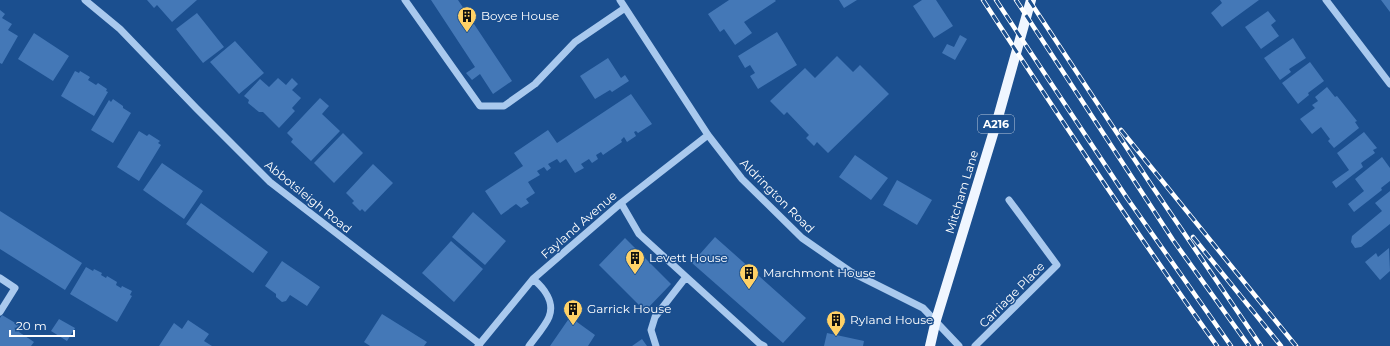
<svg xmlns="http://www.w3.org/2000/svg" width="1390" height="346" font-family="Montserrat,sans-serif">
  <rect width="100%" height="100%" fill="#1b4f8f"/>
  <!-- building -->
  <path fill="#4478b7" d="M147 0H197L172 22 157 5 154 8Z
    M431 0H458L512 81 493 94 480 74 472 80 466 73 475 67Z
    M729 0H775L776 1 744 22 752 33 735 45 724 29 720 32 708 14Z
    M839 0H857L844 8Z
    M922 0H936L953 26 934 38 913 6Z
    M1220 0H1259L1222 27 1211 13 1222 3Z
    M1381 0H1390V12Z
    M0 10 5 14 2 18 12 24 8 30 18 36 2 64 0 63Z
    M1268 11 1276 21 1271 25 1279 36 1261 49 1245 27Z
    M197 13 224 47 203 63 176 29Z
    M777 32 797 65 758 89 750 76 755 73 750 65 745 68 738 56Z
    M34 33 69 56 53 81 18 59Z
    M960 35 967 39 955 60 942 53 947 44 954 47Z
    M1293 38 1306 58 1289 69 1291 72 1280 80 1264 58Z
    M235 41 264 73 239 94 210 62Z
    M837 56 853 72 860 65 889 94 828 153 817 142 814 146 806 138 809 135 787 112 784 115 770 101 805 68 815 78Z
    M608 58 621 78 625 75 629 81 612 92 610 90 595 99 580 76Z
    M1310 62 1324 81 1308 93 1309 95 1298 104 1282 83Z
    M75 71 79 73 80 71 90 77 88 80 96 85 98 83 107 89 106 91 108 92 94 116 61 96Z
    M278 78 286 85 292 78 298 84 292 90 301 98 292 108 295 111 279 128 263 112H259L248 103 249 100 244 96 260 79 269 87Z
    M1327 87 1335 97 1337 96 1357 121 1355 122 1359 128 1334 148 1328 141 1330 139 1321 127 1312 134 1300 119 1315 108 1312 105 1318 101 1315 97Z
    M631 94 652 124 638 133 636 131 634 132 636 136 627 142 624 137 621 140 622 142 603 155 601 152 596 155 598 159 592 163 589 159 581 164 584 168 575 173 566 159 560 163 557 159 548 164 551 168 547 171 544 167 537 171 540 175 528 182 535 193 526 199 529 203 521 208 516 204 501 215 485 191 523 166 514 153 548 130 557 143Z
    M320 98 329 106 322 114 340 131 311 161 291 142 293 139 287 133Z
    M113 99 123 106V108L131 113 113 143 91 130 109 100 111 102Z
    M139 131 147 136 149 134 160 141 158 143 161 145 139 181 117 167Z
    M1364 132 1377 148 1373 150 1375 153 1361 163 1363 167 1336 188 1332 182 1349 170 1337 153Z
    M343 133 363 153 334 183 314 163Z
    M855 155 888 178 871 200 839 177Z
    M1382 157 1390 168V181L1381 188 1382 190 1354 212 1348 204 1364 191 1355 179Z
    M162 163 203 191 184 219 143 190Z
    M373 164 393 183 365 212 362 209 360 211 352 203 354 201 346 193Z
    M897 180 932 200 917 225 883 205Z
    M1390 191V224L1361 247 1355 248 1351 242 1352 236 1382 211 1375 203Z
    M201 203 268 252 253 273 186 224Z
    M0 211 82 263 65 290 0 249Z
    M473 212 506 241 485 265 452 237Z
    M715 237 806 318 783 343 692 263Z
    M625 238 671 284 645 311 599 265Z
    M451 241 483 269 454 302 422 273Z
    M1389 248 1390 271 1380 280 1365 262 1376 253 1378 257Z
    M282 261 320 287 307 306 290 295 286 301 282 302 276 297V294L265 286Z
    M86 267 93 271 94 269 102 273 101 275 106 278 107 276 117 282 116 285 121 288 122 286 132 291 130 295 132 296 117 322 70 294Z
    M382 314 427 342 424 346H370L364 342Z
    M2 315 22 327 19 332 34 342 31 346H0V318Z
    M570 317 595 335 588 346H550Z
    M59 319 75 328 67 341 51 331Z
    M188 320 209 334 204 341 212 346H159L174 323 182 329Z
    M827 333 864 341 863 346H824Z
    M642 339 647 346H632Z"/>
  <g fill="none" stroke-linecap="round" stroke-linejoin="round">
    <!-- minor -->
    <path stroke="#a9c9ee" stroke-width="7" d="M85 0 120 29 196 108 270 182 480 344
      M405 0 480 106H504L535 84 575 42 625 8
      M620 0 708 135 742 179 802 238 851 272 923 308 959 346
      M1326 0 1390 84
      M621 203 639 234 760 344 764 346
      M0 278 15 288 0 312
      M478 346 533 279 621 203 708 135
      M529 346C534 339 546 325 549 317 555 302 544 288 533 279
      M656 346 651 330 655 317 686 277
      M975 346 1057 265 1009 200"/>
    <!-- major -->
    <path stroke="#f0f6ff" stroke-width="10" d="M930 346 936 320 997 121 1031 0"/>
    <defs>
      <path id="rail" d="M983 0C1059 117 1136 233 1217 346
        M996 0 1127 198 1231 346
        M1016 0 1173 240 1249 346
        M1029 0 1152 186 1261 346
        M1121 130 1296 346
        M1193 237 1281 346"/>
    </defs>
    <!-- rail casing -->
    <use href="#rail" stroke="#fff" stroke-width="4.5"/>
    <!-- rail -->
    <use href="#rail" stroke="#1b4f8f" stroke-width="3" stroke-dasharray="9" stroke-linecap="butt"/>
  </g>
  <!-- icons -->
  <defs>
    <symbol id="building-pin" viewBox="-11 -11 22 30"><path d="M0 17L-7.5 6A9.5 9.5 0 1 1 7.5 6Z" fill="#ffd166" stroke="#1b4f8f"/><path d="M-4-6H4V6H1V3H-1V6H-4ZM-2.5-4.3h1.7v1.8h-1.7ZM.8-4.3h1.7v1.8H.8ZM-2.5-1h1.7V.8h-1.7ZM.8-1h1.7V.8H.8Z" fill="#111"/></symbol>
  </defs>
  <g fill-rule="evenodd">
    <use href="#building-pin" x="456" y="5" width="22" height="30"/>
    <use href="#building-pin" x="624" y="247" width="22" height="30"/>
    <use href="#building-pin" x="738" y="262" width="22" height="30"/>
    <use href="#building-pin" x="562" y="298" width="22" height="30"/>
    <use href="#building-pin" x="825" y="309" width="22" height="30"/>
  </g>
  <g text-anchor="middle" stroke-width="3" stroke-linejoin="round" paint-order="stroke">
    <!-- shield labels -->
    <rect fill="#1b4f8f" stroke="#bbcadd" stroke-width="1" x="978" y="115" width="36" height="18" rx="3"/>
    <g font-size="11" font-weight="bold" fill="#fff">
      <text x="996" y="128">A216</text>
    </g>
    <!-- poi labels -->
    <g font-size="12" fill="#fff" stroke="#1b4f8f" text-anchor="start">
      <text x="481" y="20">Boyce House</text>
      <text x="649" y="262">Levett House</text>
      <text x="763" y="277">Marchmont House</text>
      <text x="587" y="313">Garrick House</text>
      <text x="850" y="324">Ryland House</text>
    </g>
    <!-- street labels -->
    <g font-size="12" fill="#fff" stroke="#1b4f8f">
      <text transform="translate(962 192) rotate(-73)" y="4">Mitcham Lane</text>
      <text transform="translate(777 196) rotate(45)" y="4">Aldrington Road</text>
      <text transform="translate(308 197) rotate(39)" y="4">Abbotsleigh Road</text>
      <text transform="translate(579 225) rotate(-41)" y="4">Fayland Avenue</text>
      <text transform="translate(1012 295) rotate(-45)" y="4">Carriage Place</text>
    </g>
  </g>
  <!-- scale -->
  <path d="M10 330v6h64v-6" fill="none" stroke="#ffffff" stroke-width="2"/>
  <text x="16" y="330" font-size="12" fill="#ffffff" stroke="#1b4f8f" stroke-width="3" paint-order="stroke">20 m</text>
</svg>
